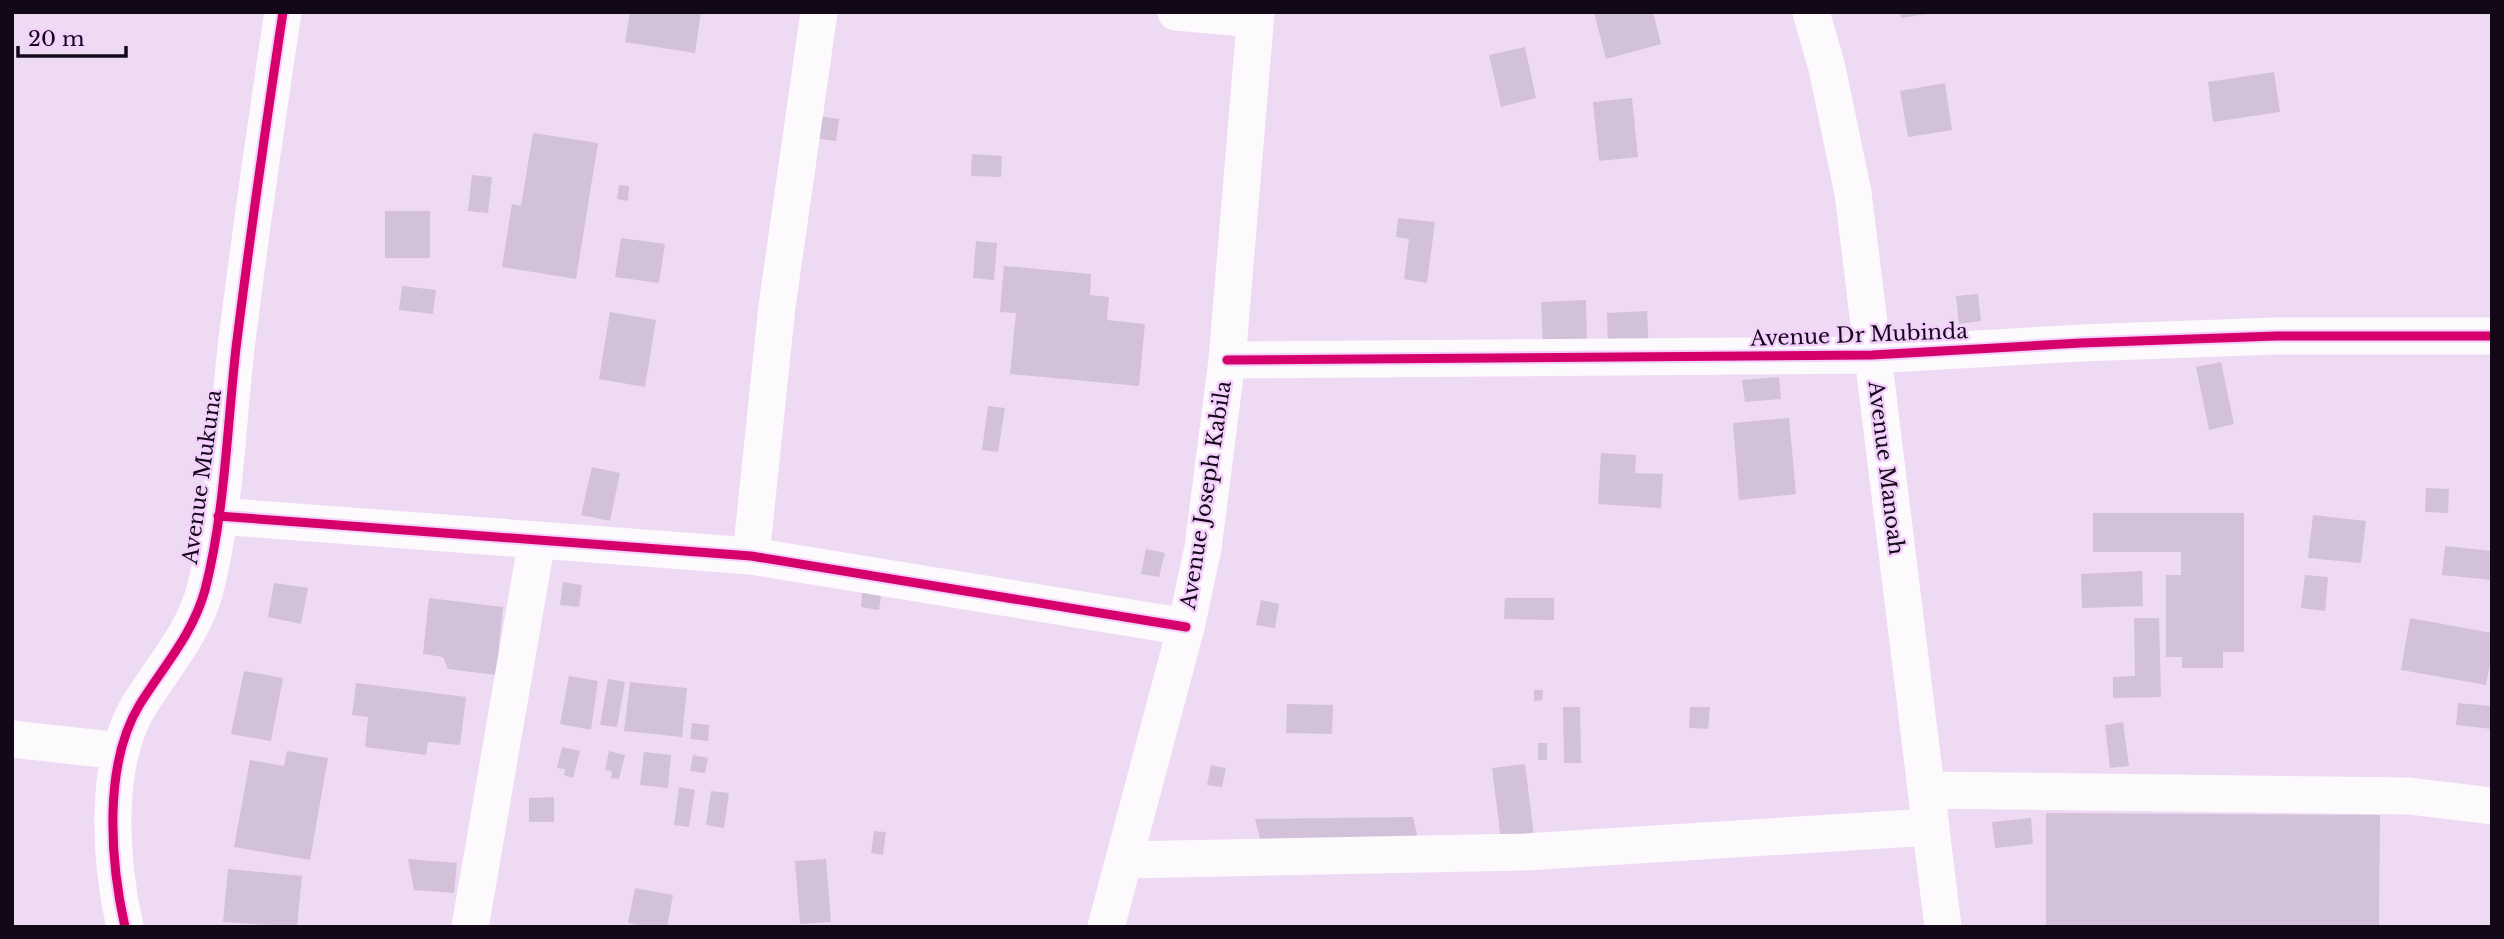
<svg xmlns="http://www.w3.org/2000/svg" width="2504" height="939" font-family="'Libre Baskerville',serif">
  <rect width="100%" height="100%" fill="#eedbf3"/>
  <!-- building -->
  <path fill="#d2c1d8" d="M630 12H701L695 53 625 42Z
    M1594 12H1653L1661 44 1606 59Z
    M1900 12H1927V14L1901 18Z
    M1525 47 1536 98 1501 107 1489 55Z
    M2274 72 2280 112 2213 122 2208 82Z
    M1945 83 1952 130 1908 137 1900 91Z
    M1632 98 1638 157 1599 161 1593 102Z
    M810 115 839 119 836 141 808 137Z
    M533 133 598 143 576 279 502 267 512 204 521 206Z
    M972 154 1002 156 1001 177 971 176Z
    M472 175 492 177 488 213 468 211Z
    M619 185 629 186 628 201 617 199Z
    M385 211H430V258H385Z
    M1398 218 1435 222 1427 283 1404 279 1409 239 1396 237Z
    M621 238 665 244 659 283 615 277Z
    M976 241 997 243 994 280 973 278Z
    M1004 266 1091 274 1090 295 1109 297 1107 320 1145 324 1139 386 1010 374 1016 313 1000 312Z
    M402 286 436 290 433 314 399 310Z
    M1978 294 1981 321 1959 324 1956 296Z
    M1586 300 1587 342 1543 345 1541 302Z
    M1647 311 1649 351 1608 352 1607 313Z
    M610 312 656 320 645 387 599 379Z
    M2221 362 2234 424 2209 430 2196 367Z
    M1779 377 1781 399 1745 402 1742 380Z
    M988 406 1005 408 998 452 982 450Z
    M1789 418 1796 494 1739 500 1733 423Z
    M1601 453 1636 455 1635 473 1663 474 1661 508 1598 504Z
    M592 467 620 473 610 521 581 515Z
    M2426 488 2449 489 2448 513 2425 512Z
    M2093 513H2244V652H2223V668H2182V657H2166V575H2181V552H2093Z
    M2313 515 2366 521 2361 563 2308 558Z
    M2445 546 2492 551V580L2442 575Z
    M1146 549 1165 553 1159 577 1141 574Z
    M2142 571 2143 606 2082 608 2081 574Z
    M2305 575 2328 577 2325 611 2301 608Z
    M563 582 582 585 579 607 560 605Z
    M274 583 308 588 301 624 268 617Z
    M863 586 882 588 879 610 861 607Z
    M429 598 503 607 496 675 448 669 443 657 423 654Z
    M1505 598H1554V620L1504 619Z
    M1261 600 1279 604 1275 628 1256 625Z
    M2134 618H2159L2161 697 2113 698V677L2135 676Z
    M2410 618 2492 633V654L2486 685 2401 670Z
    M244 671 283 678 271 741 231 734Z
    M569 676 598 681 591 730 560 724Z
    M608 679 625 682 617 727 600 725Z
    M630 682 687 688 682 737 624 731Z
    M356 683 466 697 460 745 428 742 426 755 365 747 368 717 352 715Z
    M1534 690H1543L1542 700 1534 701Z
    M2458 703 2492 706V729L2456 725Z
    M1287 704 1333 705 1332 734 1286 733Z
    M1563 707H1580L1581 763H1564Z
    M1690 707H1710L1708 729 1689 728Z
    M2123 722 2129 766 2110 768 2105 725Z
    M692 723 709 725 708 741 690 739Z
    M1538 743H1547V760H1538Z
    M562 747 580 751 573 778 564 775 565 769 557 768Z
    M287 751 328 758 310 860 234 847 250 760 284 766Z
    M609 751 625 755 619 779 611 778 612 771 605 770Z
    M644 752 671 755 668 788 640 785Z
    M693 755 708 758 705 773 690 771Z
    M1525 764 1534 836 1501 840 1492 768Z
    M1211 765 1226 768 1222 787 1207 785Z
    M679 787 695 790 689 827 674 825Z
    M711 791 729 793 724 828 706 825Z
    M554 797V822H529V798Z
    M2046 813 2380 815 2379 927H2046Z
    M1413 817 1418 839 1261 843 1255 819Z
    M2031 818 2033 844 1995 848 1992 822Z
    M874 831 886 832 883 855 871 853Z
    M408 859 457 863 454 893 414 890Z
    M826 859 831 922 800 924 795 861Z
    M228 869 302 876 297 927 223 922Z
    M635 888 673 895 667 927H648L628 923Z"/>
  <g fill="none" stroke-linecap="round" stroke-linejoin="round">
    <!-- minor -->
    <path stroke="#fcfafd" stroke-width="37" d="M1176 12 1255 19
      M1811 12 1827 68 1853 193 1943 927
      M1227 360 1872 355 2081 343 2276 336H2492
      M218 516 751 556 1186 627
      M751 556 777 306 819 12
      M12 739 120 751
      M1927 790 2409 796 2492 806
      M1125 860 1525 852 1930 827
      M125 927C110 860 103 764 140 704 163 667 193 634 205 590 225 512 227 428 236 348 250 236 266 124 283 12
      M470 927 537 540
      M1106 927 1186 627 1203 548 1227 360 1256 12"/>
    <defs>
      <path id="cycleway" d="M1227 360 1872 355 2081 343 2276 336H2492
        M218 516 751 556 1186 627
        M125 927C110 860 103 764 140 704 163 667 193 634 205 590 225 512 227 428 236 348 250 236 266 124 283 12"/>
    </defs>
    <!-- cycleway casing -->
    <use href="#cycleway" stroke="#f4d1fd" stroke-width="13"/>
    <!-- cycleway -->
    <use href="#cycleway" stroke="#d6006c" stroke-width="9"/>
  </g>
  <g text-anchor="middle" stroke-width="5" stroke-linejoin="round" paint-order="stroke">
    <!-- street labels -->
    <g font-size="21" fill="#130817" stroke="#f4d1fd">
      <text transform="translate(1859 335) rotate(-2)" y="7">Avenue Dr Mubinda</text>
      <text transform="translate(1886 468) rotate(83)" y="7">Avenue Manoah</text>
      <text transform="translate(202 477) rotate(-82)" y="7">Avenue Mukuna</text>
      <text transform="translate(1206 495) rotate(-81)" y="7">Avenue Joseph Kabila</text>
    </g>
  </g>
  <!-- border -->
  <rect width="2504" height="939" fill="none" stroke="#130817" stroke-width="28"/>
  <!-- scale -->
  <path d="M18 46v10h108v-10" fill="none" stroke="#130817" stroke-width="3.5"/>
  <text x="28" y="46" font-size="21" fill="#130817" stroke="#f4d1fd" stroke-width="5" paint-order="stroke">20 m</text>
</svg>
